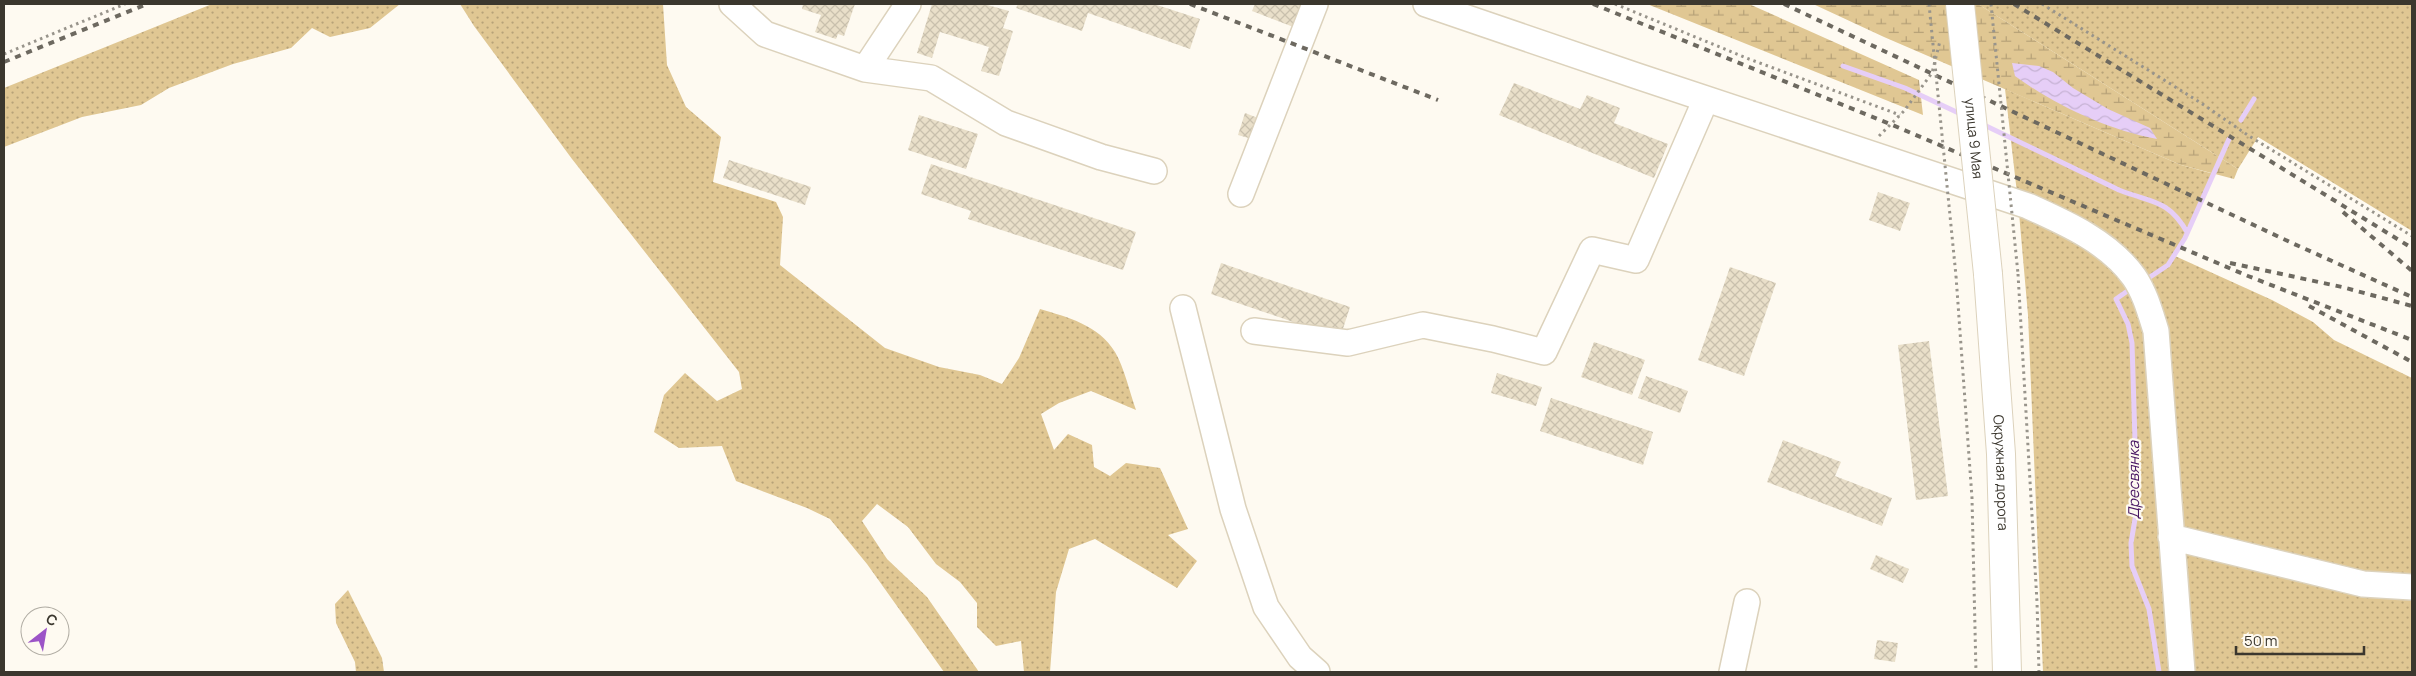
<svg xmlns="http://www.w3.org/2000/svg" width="2416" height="676" font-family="Manrope,sans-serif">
  <defs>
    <pattern id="green-dots" width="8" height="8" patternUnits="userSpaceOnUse" patternTransform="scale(1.25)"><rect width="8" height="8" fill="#e0c793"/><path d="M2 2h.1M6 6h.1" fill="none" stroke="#b7a278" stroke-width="1.8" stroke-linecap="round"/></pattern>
    <pattern id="wetland-marsh" width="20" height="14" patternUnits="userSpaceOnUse" patternTransform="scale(1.25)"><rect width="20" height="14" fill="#e0c793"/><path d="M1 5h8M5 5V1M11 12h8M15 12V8" fill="none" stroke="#b7a278"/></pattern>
    <pattern id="water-waves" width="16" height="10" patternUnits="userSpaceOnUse" patternTransform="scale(1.25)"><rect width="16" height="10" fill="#e6cef7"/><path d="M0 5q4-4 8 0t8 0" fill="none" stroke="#c6b2d4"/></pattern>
    <pattern id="building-cross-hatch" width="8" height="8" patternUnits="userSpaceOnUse" patternTransform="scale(1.25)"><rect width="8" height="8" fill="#e9dfc9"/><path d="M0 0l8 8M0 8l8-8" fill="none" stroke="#c9c0ad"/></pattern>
  </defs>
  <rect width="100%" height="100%" fill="#fefaf1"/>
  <!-- green -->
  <path fill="url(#green-dots)" d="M212 4H400L370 28 330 37 312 28 291 48 233 64 169 88 141 105 82 117 4 147V88Z
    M460 4H663L667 65 686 107 721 137 713 182 776 202 783 217 780 265 885 348 939 367 980 375 1002 384 1019 358 1040 309C1067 317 1099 325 1115 352 1124 367 1130 393 1136 410L1091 391 1059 403 1041 414 1054 450 1068 434 1092 445 1094 467 1110 476 1126 463 1160 468 1188 529 1168 535 1197 561 1177 588 1095 539 1069 549 1056 592 1050 672H1024L1021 641 996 646 977 627V603L960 582 936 564 908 527 877 504 862 521 887 559 927 597 979 672H944L867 564 830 519 807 508 736 481 722 446 679 448 654 432 664 395 685 373 717 401 742 389 739 372 572 159 474 26Z
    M1978 4H2412V231L2258 137 2238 169Z
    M2005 89 2181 165 2214 174 2175 256 2272 300 2313 322 2334 340 2412 378V672H2194L2153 296 2017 193Z
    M2019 213 2106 258 2142 304 2175 672H2043L2028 315Z
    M348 590 382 658 384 672H356L355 662 336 623 335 604Z"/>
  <!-- wetland -->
  <path fill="url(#wetland-marsh)" d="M1647 4H1749L1919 80 1923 115Z
    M1813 4H1978L2238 169 2234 179 2181 165 1884 37Z"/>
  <!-- water -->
  <path fill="url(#water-waves)" d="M2012 63 2039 66 2053 72 2073 88 2108 109 2150 128 2157 139C2107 130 2055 105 2015 76Z"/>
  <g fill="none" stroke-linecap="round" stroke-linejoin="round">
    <!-- stream -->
    <path stroke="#e6cef7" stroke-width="5" d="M1843 66 1905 88 1963 115
      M2241 120 2254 99
      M1982 124 2119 190C2152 203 2168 199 2187 232
      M2150 277 2168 265 2185 238 2229 139
      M2126 292 2116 299 2128 324 2132 343 2137 507 2131 543 2132 566 2149 609 2159 672"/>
  </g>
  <!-- building -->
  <path fill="url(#building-cross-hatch)" d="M803 4H855L844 36 838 34 836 39 815 32 821 15 802 9Z
    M932 4H984L1009 11 1003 28 1013 31 999 76 981 71 989 47 940 32 932 58 917 53Z
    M1018 4H1154L1200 19 1190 49 1088 13 1082 31 1016 8Z
    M1255 4H1306L1296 28 1252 11Z
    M1514 83 1580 109 1587 95 1620 108 1614 123 1668 144 1654 178 1499 115Z
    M1245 113 1258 118 1252 139 1238 135Z
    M919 115 978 134 966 169 908 150Z
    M729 160 811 187 805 205 723 178Z
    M931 164 1136 232 1123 270 968 219 971 211 921 194Z
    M1878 192 1910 203 1900 231 1869 220Z
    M1221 263 1350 307 1340 338 1211 294Z
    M1730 267 1776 283 1744 376 1698 360Z
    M1929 341 1948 496 1916 500 1898 345Z
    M1594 342 1645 360 1632 395 1581 377Z
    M1497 373 1542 387 1536 406 1491 393Z
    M1646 376 1688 391 1680 413 1638 398Z
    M1551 398 1653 432 1643 465 1540 431Z
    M1783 440 1841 462 1835 476 1892 498 1882 526 1767 482Z
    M1876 555 1909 569 1903 583 1870 569Z
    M1877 640 1898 643 1895 662 1874 659Z"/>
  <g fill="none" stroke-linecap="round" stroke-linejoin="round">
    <defs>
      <path id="minor" d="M732 4 765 34 865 69 908 4
        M1426 4 1637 76 2028 206C2066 223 2109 242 2134 277 2145 293 2150 312 2156 331L2182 672
        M865 69 931 78 1006 123 1101 157 1154 171
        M1241 194 1315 4
        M1183 308 1233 509 1266 607 1300 657 1317 672
        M1254 331 1348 343 1423 325 1493 339 1544 352 1592 250 1636 260 1706 99
        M2171 537 2363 584 2412 587
        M1732 672 1747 602"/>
      <g id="major">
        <path id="s1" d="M1988 274 2001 454 2007 672"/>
      </g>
    </defs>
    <!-- minor casing -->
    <use href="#minor" stroke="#dcd2bc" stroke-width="28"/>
    <!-- major casing -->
    <use href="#major" stroke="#dcd2bc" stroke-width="30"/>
    <!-- path -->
    <path stroke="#98948b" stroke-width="3" stroke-dasharray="2.5 4" stroke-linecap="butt" d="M1615 4 1749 59 1900 115
      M2042 4 2201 103 2249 136 2412 236
      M4 54 125 4
      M1879 136 1904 111 1932 73 1940 41
      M2018 274 2037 602 2039 672
      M1956 276 1972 498 1976 672"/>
    <!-- minor -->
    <use href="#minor" stroke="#fff" stroke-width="25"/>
    <!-- major -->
    <use href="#major" stroke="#fff" stroke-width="28"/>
    <!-- rail -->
    <path stroke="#6d6960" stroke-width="4" stroke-dasharray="6 6" stroke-linecap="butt" d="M1190 4 1438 100
      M1593 4 1890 124 2248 276 2412 340
      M1784 4 2292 243 2412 297
      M2014 4 2412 248
      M4 62 147 4
      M2343 212 2412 271
      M2230 263 2342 287 2412 306
      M2309 306 2412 362"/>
    <defs>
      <g id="major-bridge">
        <path id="s2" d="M1960 4 1988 274"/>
      </g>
    </defs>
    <!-- major-bridge casing -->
    <use href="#major-bridge" stroke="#dcd2bc" stroke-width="30" stroke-linecap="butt"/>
    <!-- path-bridge -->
    <path stroke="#98948b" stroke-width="3" stroke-dasharray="2.5 4" stroke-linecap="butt" d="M1929 4 1956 276
      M1991 4 2018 274"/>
    <!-- major-bridge -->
    <use href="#major-bridge" stroke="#fff" stroke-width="28"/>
  </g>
  <g text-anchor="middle" stroke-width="4.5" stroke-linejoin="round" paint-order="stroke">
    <!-- street labels -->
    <g font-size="14" fill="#3b372e" stroke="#fefaf1">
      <text dy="5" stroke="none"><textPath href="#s2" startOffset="135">улица 9 Мая</textPath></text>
      <text dy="5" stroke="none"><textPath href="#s1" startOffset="199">Окружная дорога</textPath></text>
    </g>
    <!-- water labels -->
    <g font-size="15" font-style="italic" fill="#471462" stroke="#fefaf1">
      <text transform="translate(2134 480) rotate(-90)" y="5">Дресвянка</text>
    </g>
  </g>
  <!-- border -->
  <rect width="2416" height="676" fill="none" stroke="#3b372e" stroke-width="10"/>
  <!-- north arrow -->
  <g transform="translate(45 631) rotate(31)"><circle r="24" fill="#fefaf1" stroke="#b0aca3"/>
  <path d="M0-4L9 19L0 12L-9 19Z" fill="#9c54c7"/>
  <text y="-8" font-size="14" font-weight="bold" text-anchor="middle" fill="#3b372e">С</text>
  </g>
  <!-- scale -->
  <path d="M2236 646v8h128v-8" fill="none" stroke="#3b372e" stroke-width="2.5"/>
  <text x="2244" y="646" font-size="15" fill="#3b372e" stroke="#fefaf1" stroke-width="4" paint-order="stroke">50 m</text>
</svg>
